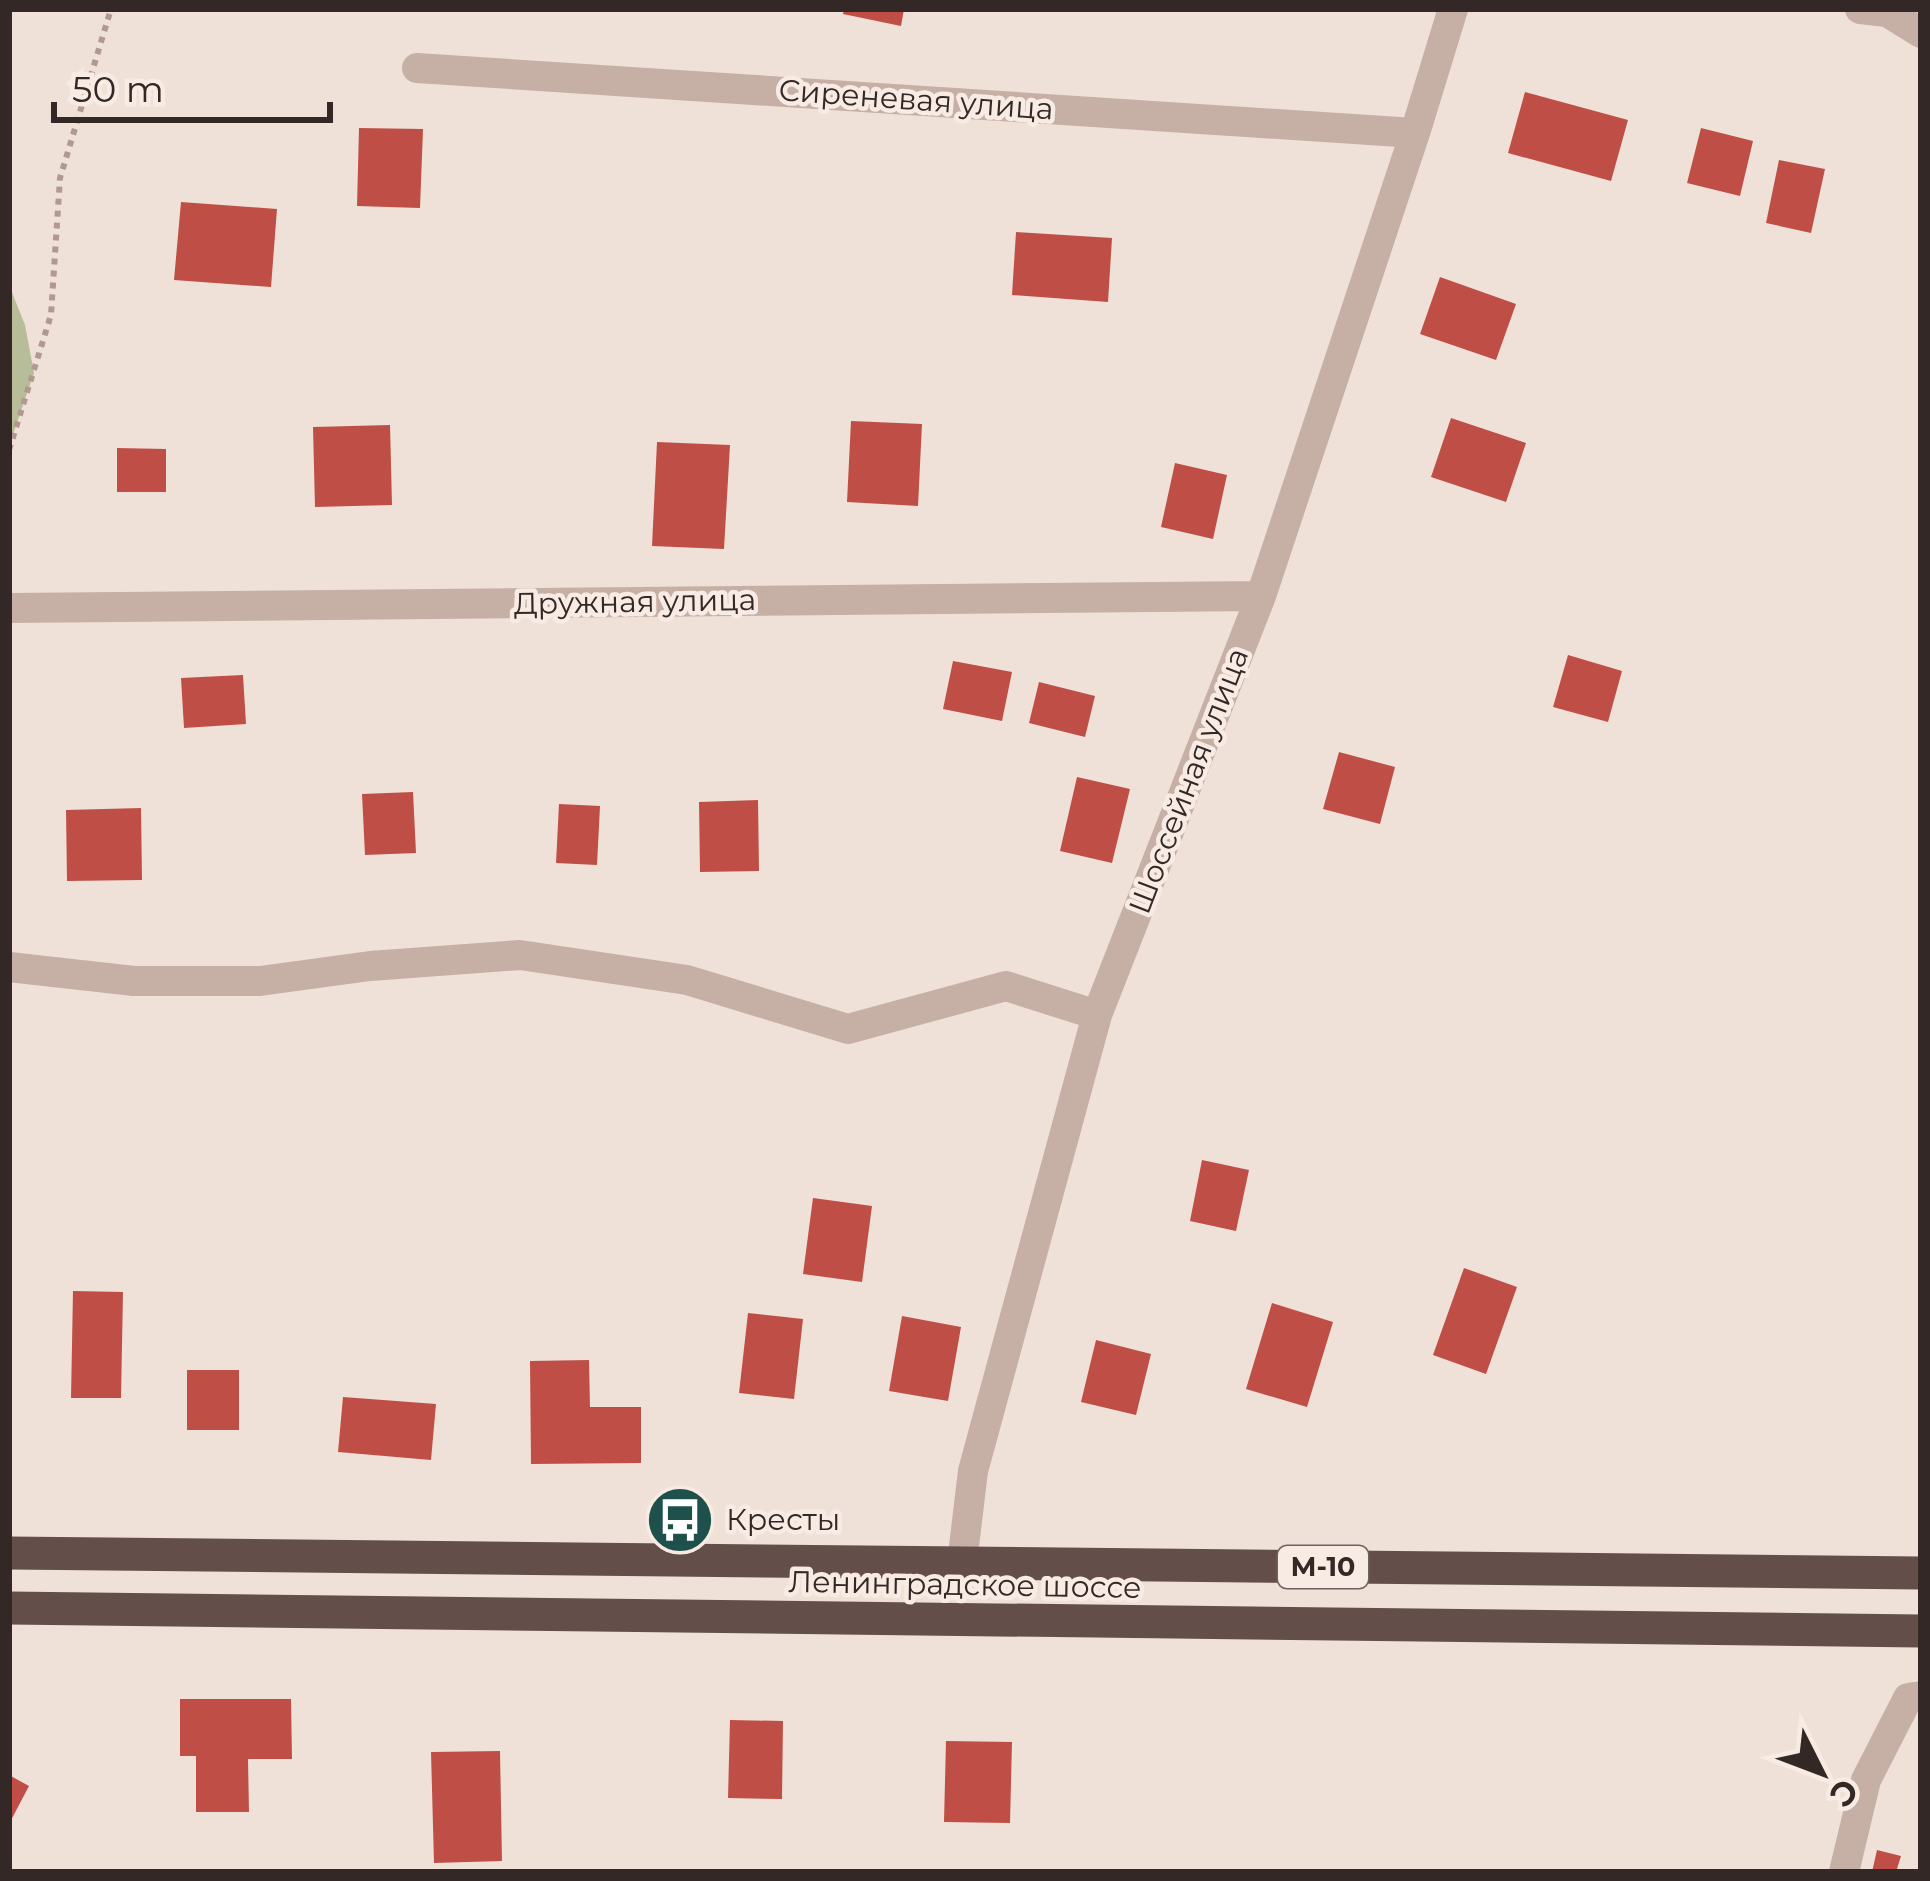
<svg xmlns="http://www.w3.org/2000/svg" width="1930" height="1881" font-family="Montserrat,sans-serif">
  <rect width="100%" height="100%" fill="#efe1d8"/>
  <!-- green -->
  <path fill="#b7bd99" d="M9 285 25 325 34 373 9 446Z"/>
  <!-- building -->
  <path fill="#bf4f46" d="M844 9H904L901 26 843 14Z
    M1525 92 1628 120 1611 181 1508 153Z
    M359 128 423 129 420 208 357 206Z
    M1701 128 1753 141 1740 196 1687 183Z
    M1779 160 1825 169 1811 233 1766 223Z
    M181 202 277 209 271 287 174 280Z
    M1016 232 1112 238 1108 302 1012 295Z
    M1440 277 1516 304 1496 360 1420 334Z
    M1451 418 1526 443 1506 502 1431 477Z
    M851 421 922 424 918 506 847 502Z
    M390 425 392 505 315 507 313 427Z
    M657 442 730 445 724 549 652 546Z
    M117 448 166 449V492H117Z
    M1175 463 1227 475 1213 539 1161 527Z
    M1568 655 1622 671 1608 722 1553 707Z
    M953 661 1012 672 1002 721 943 709Z
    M243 675 246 724 184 728 181 678Z
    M1039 682 1095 696 1085 737 1029 723Z
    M1339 752 1395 767 1380 824 1323 809Z
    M1077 777 1130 789 1112 863 1060 851Z
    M413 792 416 853 365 855 362 794Z
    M758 800 759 871 700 872 699 802Z
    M559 804 600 806 597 865 556 863Z
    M141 808 142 880 67 881 66 810Z
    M1202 1160 1249 1170 1236 1231 1190 1221Z
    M813 1198 872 1206 862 1282 803 1274Z
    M1464 1268 1517 1287 1486 1374 1433 1355Z
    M73 1291 123 1292 121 1398H71Z
    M1272 1303 1333 1322 1307 1407 1246 1389Z
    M748 1313 803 1319 794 1399 739 1393Z
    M902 1316 961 1327 948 1401 889 1391Z
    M1096 1340 1151 1354 1136 1415 1081 1402Z
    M589 1360 590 1407H641V1463L531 1464 530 1361Z
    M187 1370H239V1430H187Z
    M343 1397 436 1404 431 1460 338 1452Z
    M180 1699H291L292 1759H248L249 1812H196V1756H180Z
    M730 1720 783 1721 782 1799 728 1798Z
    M946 1741 1012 1742 1010 1823 944 1822Z
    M500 1751 502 1861 434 1863 431 1752Z
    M9 1775 29 1786 9 1824Z
    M1877 1850 1901 1856 1896 1872H1872Z"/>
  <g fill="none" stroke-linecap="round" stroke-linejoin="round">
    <!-- path -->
    <path stroke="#b29990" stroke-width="6" stroke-dasharray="6 6" stroke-linecap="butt" d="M9 450 51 315 60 178 111 9"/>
    <!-- minor -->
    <path stroke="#c6afa5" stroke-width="30" d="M1860 9 1887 12 1921 33
      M417 68 1415 133
      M9 608 1261 596
      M9 967 134 981H260L370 966 520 955 687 980 848 1029 1006 986 1097 1015
      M962 1563 973 1471 1097 1015 1261 596 1415 133 1453 9
      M1844 1872 1866 1780 1908 1698 1921 1696"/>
    <!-- trunk -->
    <path stroke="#644e4a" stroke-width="33" d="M9 1553 1921 1573
      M9 1608 1921 1631"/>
  </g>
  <!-- icons -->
  <defs>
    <symbol id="bus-disc" viewBox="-11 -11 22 22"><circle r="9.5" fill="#1e514c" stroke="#f8ebe4"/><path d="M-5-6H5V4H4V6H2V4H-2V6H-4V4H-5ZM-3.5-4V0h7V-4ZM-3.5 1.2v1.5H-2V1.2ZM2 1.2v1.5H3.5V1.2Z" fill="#fff"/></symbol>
  </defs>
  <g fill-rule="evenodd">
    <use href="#bus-disc" x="642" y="1482" width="76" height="76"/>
  </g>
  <g text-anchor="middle" stroke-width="9" stroke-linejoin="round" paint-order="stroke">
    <!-- shield labels -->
    <rect fill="#f8ebe4" stroke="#6e625f" stroke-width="3" x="1278" y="1546" width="90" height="42" rx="9"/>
    <g font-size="27" font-weight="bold" fill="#332826">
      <text x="1323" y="1576">М-10</text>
    </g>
    <!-- street labels -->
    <g font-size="30" fill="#332826" stroke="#f8ebe4">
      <text transform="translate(916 100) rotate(4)" y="10">Сиреневая улица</text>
      <text transform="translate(635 602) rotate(-1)" y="10">Дружная улица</text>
      <text transform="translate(1189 781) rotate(-69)" y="10">Шоссейная улица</text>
      <text transform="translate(965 1585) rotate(1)" y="10">Ленинградское шоссе</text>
    </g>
    <!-- poi labels -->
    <g font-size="30" fill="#332826" stroke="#f8ebe4" text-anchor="start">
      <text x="726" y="1530">Кресты</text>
    </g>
  </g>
  <!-- border -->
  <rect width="1930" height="1881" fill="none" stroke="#332826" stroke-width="24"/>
  <!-- north arrow -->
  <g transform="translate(1822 1773) rotate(132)" stroke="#f8ebe4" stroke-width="9" paint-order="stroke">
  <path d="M0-9L21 45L0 30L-21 45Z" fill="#332826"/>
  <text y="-18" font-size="33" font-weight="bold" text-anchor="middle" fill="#332826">С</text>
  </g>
  <!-- scale -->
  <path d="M54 102v18h276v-18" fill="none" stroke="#332826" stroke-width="6"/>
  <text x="72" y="102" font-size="36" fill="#332826" stroke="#f8ebe4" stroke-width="9" paint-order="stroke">50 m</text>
</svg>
